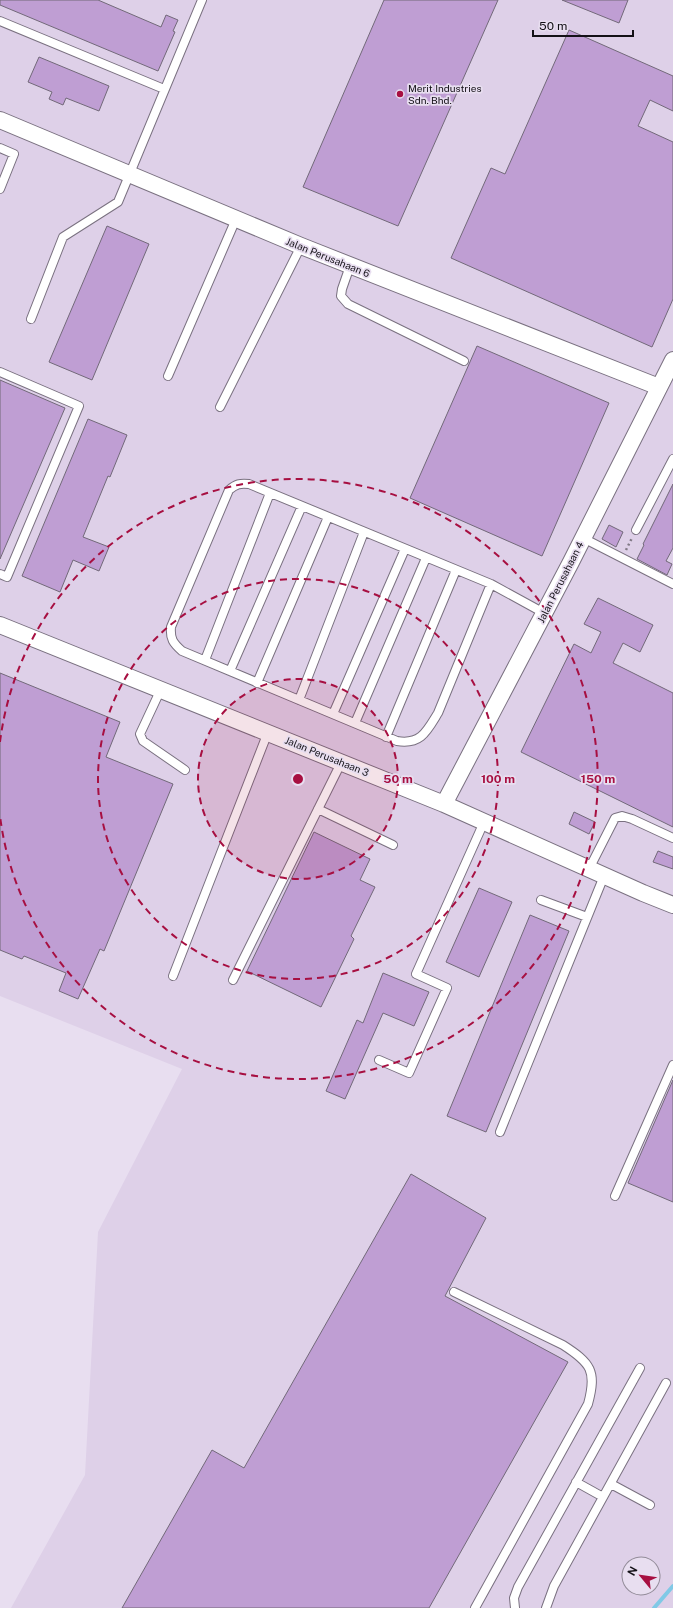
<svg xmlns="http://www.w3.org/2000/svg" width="673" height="1608" font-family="'Public Sans',sans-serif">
  <rect width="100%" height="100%" fill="#e8def0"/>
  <!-- built -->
  <path fill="#ded0e8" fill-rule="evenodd" d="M0 0H673V1608H11L85 1475 98 1232 182 1069 0 996ZM629 1564H653V1588H629Z"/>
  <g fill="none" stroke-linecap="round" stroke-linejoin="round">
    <!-- stream -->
    <path stroke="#80c9e6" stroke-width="4" d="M654 1608 673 1586"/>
  </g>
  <!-- building -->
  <path fill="#bf9ed3" stroke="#726979" d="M0 0H98L161 27 166 15 178 20 173 31 175 32 158 71 0 5Z
    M384 0H498L398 226 303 187Z
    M562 0H628L619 23Z
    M569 30 673 76V111L650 100 638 126 673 142V299L652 347 451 258 491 168 505 174Z
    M39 57 109 86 99 111 66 98 63 105 49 99 52 92 28 82Z
    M107 226 149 244 92 380 49 362Z
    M477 346 609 403 542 556 410 498Z
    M0 380 65 408 0 559Z
    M88 419 127 435 110 477 108 476 83 537 109 547 99 571 73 560 60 592 22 576Z
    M673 484V548L666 561 672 564 667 575 637 559 644 545 643 544Z
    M609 525 623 532 616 547 602 539Z
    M598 598 653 625 640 652 623 643 613 663 673 693V827L521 752 574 644 591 653 601 632 584 624Z
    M0 673 120 722 106 757 173 784 104 951 100 949 78 999 59 991 66 973 24 956 22 959 0 950Z
    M574 812 595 822 589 834 569 824Z
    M314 832 370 859 360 880 375 887 351 936 354 939 321 1007 247 971Z
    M658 851 673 857V869L653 862Z
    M479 888 512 902 479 977 446 962Z
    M530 915 569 931 486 1132 447 1116Z
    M383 973 429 992 414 1026 383 1013 345 1099 326 1091 357 1020 363 1023Z
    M673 1080V1202L628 1183Z
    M411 1174 486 1218 445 1296 568 1362 429 1608H122L212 1450 244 1468Z"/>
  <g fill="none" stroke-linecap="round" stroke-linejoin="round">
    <defs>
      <path id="lane" d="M0 21 164 89
        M0 148 14 154 0 189
        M350 266 342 289 341 296 348 304 464 361
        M31 319 63 237 118 202 202 0
        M0 372 79 406 7 577 0 574
        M168 376 236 219
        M220 407 301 246
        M636 530 673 459
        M583 538 673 584
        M491 584 438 713C427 731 421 745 397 741L182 651C173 643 170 639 171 627L229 490C236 484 240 483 249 484L491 584 544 613
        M205 660 270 493
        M230 671 302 506
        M257 683 328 517
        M161 689 140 734 143 741 185 770
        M299 700 364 532
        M333 714 405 549
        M355 723 426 558
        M386 737 456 570
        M318 809 393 845
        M589 869 615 818 622 816 632 819 673 838
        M541 900 587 917
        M173 976 268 732
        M233 980 342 761
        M379 1060 409 1073 447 988 416 974 484 822
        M500 1132 604 876
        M615 1196 673 1065
        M454 1292 563 1345C591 1363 597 1371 588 1404L475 1608
        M576 1482 603 1497
        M611 1484 650 1505
        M515 1608 514 1598 518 1587 640 1368
        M546 1608 554 1586 666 1383"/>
      <path id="street" d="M0 120 301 246 659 387
        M0 625 444 804 643 893 673 905
        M444 804 571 562 673 360"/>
    </defs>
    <!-- lane casing -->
    <use href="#lane" stroke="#7a7180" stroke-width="10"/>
    <!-- street casing -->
    <use href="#street" stroke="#7a7180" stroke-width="18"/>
    <!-- path -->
    <path stroke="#807985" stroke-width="2.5" stroke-dasharray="2 3" stroke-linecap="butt" d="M626 550 632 538"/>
    <!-- lane -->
    <use href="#lane" stroke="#fff" stroke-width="8"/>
    <!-- street -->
    <use href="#street" stroke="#fff" stroke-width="16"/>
  </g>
  <!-- distance rings -->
  <circle cx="298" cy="779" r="100" fill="#a70f41" fill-opacity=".12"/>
  <g fill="none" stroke="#a70f41" stroke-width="2" stroke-dasharray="7 5">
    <circle cx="298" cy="779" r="100"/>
    <circle cx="298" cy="779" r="200"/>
    <path d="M0 742A300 300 0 1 1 0 816"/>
  </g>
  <!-- markers -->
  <circle fill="#a70f41" stroke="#e8def0" stroke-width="1.5" cx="400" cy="94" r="4"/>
  <g text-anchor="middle" stroke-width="3.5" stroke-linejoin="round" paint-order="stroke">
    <!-- poi labels -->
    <g font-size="10" fill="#131016" stroke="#e8def0" text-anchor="start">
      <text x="408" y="92">Merit Industries<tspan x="408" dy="12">Sdn. Bhd.</tspan></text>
    </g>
    <!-- street labels -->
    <g font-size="10" fill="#131016" stroke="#e8def0">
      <text transform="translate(328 257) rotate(22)" y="4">Jalan Perusahaan 6</text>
      <text transform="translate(560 582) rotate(-63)" y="4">Jalan Perusahaan 4</text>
      <text transform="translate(327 756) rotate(22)" y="4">Jalan Perusahaan 3</text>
    </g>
  </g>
  <circle cx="298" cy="779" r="6" fill="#a70f41" stroke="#e8def0" stroke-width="2"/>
  <g font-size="12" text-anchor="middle" font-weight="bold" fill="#a70f41" stroke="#e8def0" stroke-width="3.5" stroke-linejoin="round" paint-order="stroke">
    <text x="398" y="783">50 m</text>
    <text x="498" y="783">100 m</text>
    <text x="598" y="783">150 m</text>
  </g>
  <!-- north arrow -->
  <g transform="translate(641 1576) rotate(299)"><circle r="19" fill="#e8def0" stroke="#938c99"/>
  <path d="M0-3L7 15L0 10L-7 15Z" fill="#a70f41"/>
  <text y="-6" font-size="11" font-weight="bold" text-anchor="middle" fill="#131016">N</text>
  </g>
  <!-- scale -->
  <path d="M533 30v6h100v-6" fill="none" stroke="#131016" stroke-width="2"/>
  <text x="539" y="30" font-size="12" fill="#131016" stroke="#e8def0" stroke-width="3" paint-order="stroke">50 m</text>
</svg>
